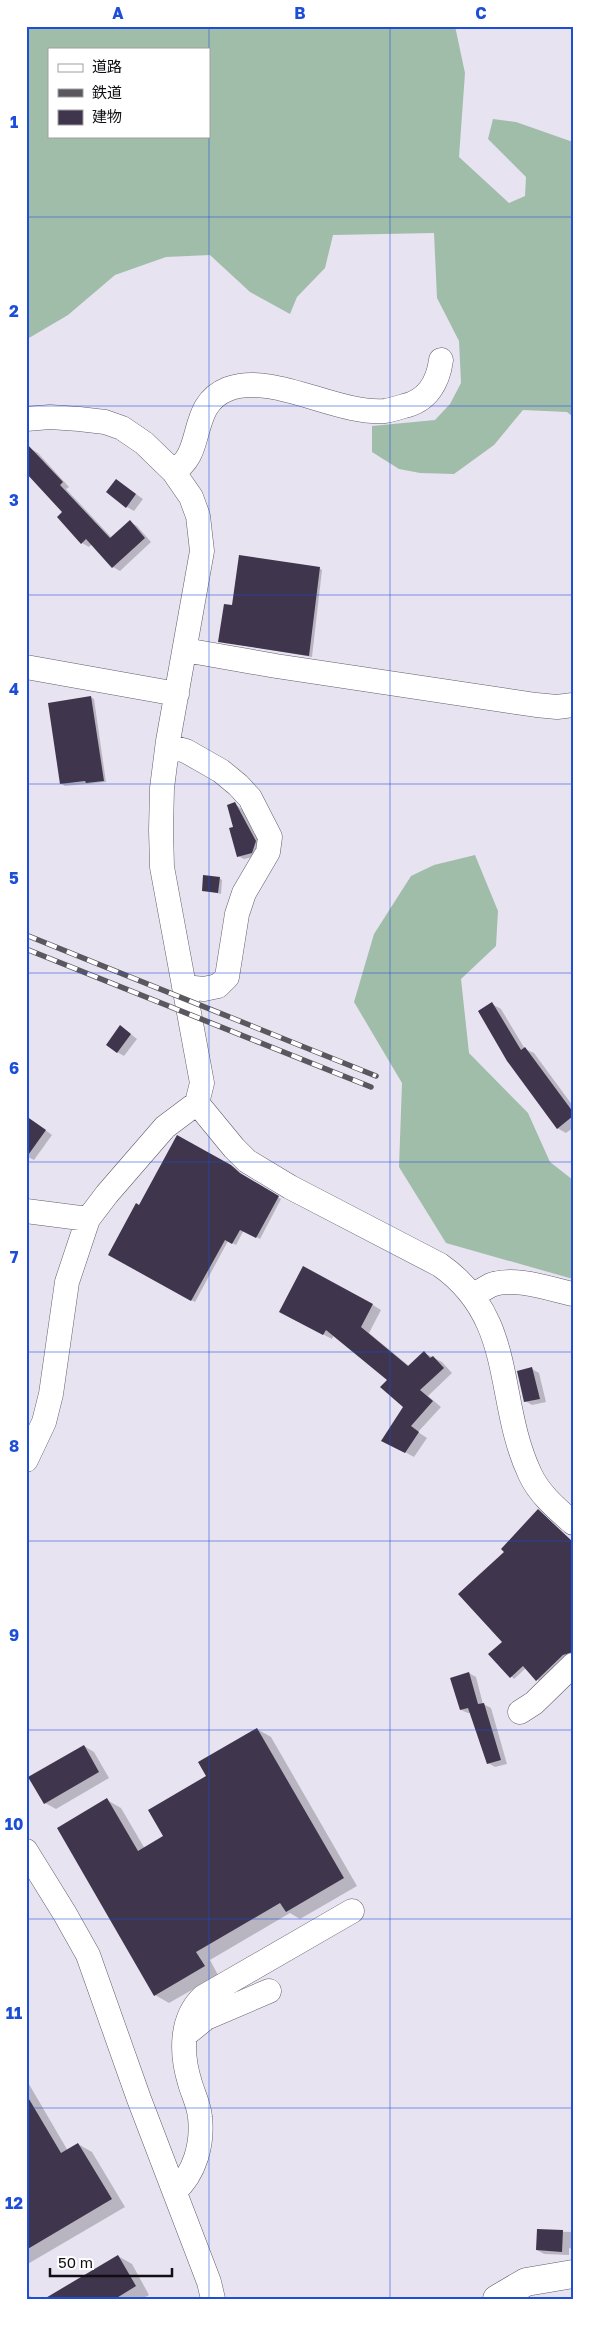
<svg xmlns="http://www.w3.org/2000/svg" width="599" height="2325" font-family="'Golos Text','Noto Sans JP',sans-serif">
  <rect width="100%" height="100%" fill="#e8e3f1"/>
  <!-- forest -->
  <path fill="#a0bdaa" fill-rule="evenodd" d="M26 26H455L465 73 459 157 509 203 525 196 526 177 488 139 493 119 516 122 573 142V417L567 412 523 410 494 445 454 474 420 473 399 469 372 452V426L435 420 450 404 461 383 459 341 437 298 434 233 333 235 325 268 297 297 290 314 250 292 210 255 166 257 115 275 68 315 29 338 26 337ZM49 49H209V136H49Z
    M475 855 498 911 496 946 461 979 469 1053 528 1113 550 1162 573 1180V1279L446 1243 399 1167 402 1083 354 1002 374 934 411 876 434 865Z"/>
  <!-- shadow -->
  <path fill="#0003" d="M31 449 38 453 69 487 66 489 112 538 130 522 137 526 151 542 120 571 113 567 92 544 89 547 82 543 64 512Z
    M116 480 143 499 134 511 127 507Z
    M319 568 322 570 312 657 220 641 233 606Z
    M91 697 94 699 106 782 65 786 62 784Z
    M235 804 244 811 261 845 257 856 244 859 238 856 234 828Z
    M219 878 222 880 221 894 203 890Z
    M492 1004 501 1009 525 1049 534 1053 573 1106V1128L566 1133 557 1128Z
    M127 1031 137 1039 124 1056 117 1052Z
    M33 1121 52 1135 34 1160 26 1156Z
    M178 1137 235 1168 243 1176 281 1199 260 1239 244 1230 236 1245 228 1241 195 1302 109 1254 140 1206Z
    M373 1305 381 1310 369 1333 409 1366 424 1353 442 1362 452 1373 428 1396 441 1407 418 1432 427 1438 414 1457 383 1440 405 1407 389 1379 334 1335 332 1339 289 1317Z
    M532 1369 539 1373 546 1402 532 1405 525 1401Z
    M573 1649V1652L540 1682 526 1668 514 1679 490 1654Z
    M469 1673 476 1677 483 1704 491 1708 507 1764 495 1767 488 1763 471 1713H468L461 1710Z
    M257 1729 271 1737 357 1886 300 1919 290 1913 210 1960 218 1975 169 2003 155 1995 107 1800 121 1808 145 1849 165 1837 208 1776Z
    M84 1746 94 1752 109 1778 56 1809 45 1803Z
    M26 2079 68 2151 78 2144 92 2152 125 2207 26 2265Z
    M538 2231 573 2232V2249L569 2248V2255L544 2254 537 2250Z
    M118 2256 132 2264 149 2295 142 2299H46Z
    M26 2294 35 2299H26Z"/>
  <!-- building -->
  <path fill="#3f354c" d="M26 443 63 482 60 485 110 538 130 520 145 538 112 568 86 539 81 544 57 517 62 512 26 473Z
    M116 479 136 494 126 508 106 492Z
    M239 555 320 567 309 656 218 642 224 604 232 605Z
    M91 696 104 781 86 783 85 781 60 784 48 703Z
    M235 802 256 841 252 853 237 857 229 828 233 827 227 805Z
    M203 875 220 877 218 893 202 891Z
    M492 1002 521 1050 525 1047 573 1112V1116L557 1129 507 1061 478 1011Z
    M120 1025 131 1034 117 1053 106 1045Z
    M26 1116 46 1130 26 1158Z
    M177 1135 231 1165 240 1173 279 1196 256 1238 240 1230 232 1244 225 1240 191 1301 108 1255 136 1203 139 1205Z
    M303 1266 373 1304 361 1327 408 1366 424 1351 430 1358 433 1356 444 1368 420 1390 433 1401 411 1426 419 1432 405 1453 381 1441 403 1407 380 1387 387 1380 326 1330 323 1335 279 1312Z
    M532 1367 540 1399 524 1402 517 1371Z
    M538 1509 573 1542V1652L563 1655 536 1681 523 1666 510 1678 488 1654 502 1642 458 1594 504 1552 501 1549Z
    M469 1672 478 1704 484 1703 501 1760 487 1764 468 1708 460 1710 450 1678Z
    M257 1728 344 1878 286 1912 280 1903 196 1952 205 1966 154 1996 57 1828 107 1798 138 1851 163 1836 148 1810 206 1776 198 1762Z
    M84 1745 99 1772 44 1804 28 1777Z
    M26 2094 61 2153 78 2143 112 2199 26 2250Z
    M537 2229 563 2230 562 2252 536 2250Z
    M118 2255 136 2286 115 2299H44Z"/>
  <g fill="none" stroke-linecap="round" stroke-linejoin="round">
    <defs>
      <path id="minor" d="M26 419 50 417 79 419 105 422 122 428 144 443 173 471 191 497 198 516 202 551 168 741 162 788 161 830 162 867 202 1083 197 1103 165 1127 107 1194 88 1219 67 1282 51 1394 44 1422 26 1460
        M173 471C206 455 187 405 228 389 273 372 337 415 385 411 391 410 398 408 404 406 427 401 438 383 441 360
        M185 650 276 666 536 705 557 707 573 705
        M26 667 177 694
        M168 746 186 751 221 771 238 785 250 798 270 837 268 852 244 893 237 914 227 977 218 986 204 989 184 987
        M197 1103 234 1148 247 1161 290 1187 440 1265C517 1319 495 1400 530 1474 539 1494 557 1509 573 1523
        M26 1211 88 1219
        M474 1295C479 1292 485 1288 491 1285 514 1276 550 1289 573 1294
        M520 1712 534 1703 573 1665
        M26 1851 65 1914 88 1955 139 2099 209 2282 213 2299
        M185 2035 206 2018 269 1991
        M175 2191C195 2173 203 2144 200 2117 199 2105 193 2094 190 2083 181 2054 180 2019 203 1997L352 1911"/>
      <path id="major" d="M497 2299 526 2282 573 2274"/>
    </defs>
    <!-- minor casing -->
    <use href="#minor" stroke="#625d6a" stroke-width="25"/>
    <!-- major casing -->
    <use href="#major" stroke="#625d6a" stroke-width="29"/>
    <!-- minor -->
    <use href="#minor" stroke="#fff" stroke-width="24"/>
    <!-- major -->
    <use href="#major" stroke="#fff" stroke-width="28"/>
    <defs>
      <path id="rail" d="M26 935 376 1076
        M26 949 371 1087"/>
    </defs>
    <!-- rail casing -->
    <use href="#rail" stroke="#5a575f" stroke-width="5.5"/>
    <!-- rail -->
    <use href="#rail" stroke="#fff" stroke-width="4" stroke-dasharray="11" stroke-linecap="butt"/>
  </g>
  <!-- grid -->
  <path fill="none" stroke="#1d4ed8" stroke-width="1" stroke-opacity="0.55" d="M209 26V2299M390 26V2299M26 217H573M26 406H573M26 595H573M26 784H573M26 973H573M26 1162H573M26 1352H573M26 1541H573M26 1730H573M26 1919H573M26 2108H573"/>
  <!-- border -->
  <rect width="599" height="2325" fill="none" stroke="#ffffff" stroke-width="55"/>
  <!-- legend -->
  <rect x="48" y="48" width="162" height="90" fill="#ffffff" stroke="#9f9fa0"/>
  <rect x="58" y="64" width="25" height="8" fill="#ffffff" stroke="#9f9fa0"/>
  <text x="92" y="72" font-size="15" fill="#100e12">道路</text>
  <rect x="58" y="89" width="25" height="8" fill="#5a575f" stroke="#9f9fa0"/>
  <text x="92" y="98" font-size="15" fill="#100e12">鉄道</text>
  <rect x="58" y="110" width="25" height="15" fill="#3f354c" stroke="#9f9fa0"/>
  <text x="92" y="122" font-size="15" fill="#100e12">建物</text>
  <!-- scale -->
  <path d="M50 2268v8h122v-8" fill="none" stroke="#100e12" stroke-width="2.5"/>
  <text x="58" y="2268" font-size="15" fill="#100e12" stroke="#ffffff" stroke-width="4" paint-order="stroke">50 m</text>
  <rect x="28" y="28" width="544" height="2270" fill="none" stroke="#1d4ed8" stroke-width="2"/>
  <g font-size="16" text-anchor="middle" font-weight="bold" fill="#1d4ed8">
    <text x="118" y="19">A</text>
    <text x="300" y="19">B</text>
    <text x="481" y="19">C</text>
    <text x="14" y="128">1</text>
    <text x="14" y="317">2</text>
    <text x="14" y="506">3</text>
    <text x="14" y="695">4</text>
    <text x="14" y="884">5</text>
    <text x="14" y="1074">6</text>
    <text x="14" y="1263">7</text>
    <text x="14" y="1452">8</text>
    <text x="14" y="1641">9</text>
    <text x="14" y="1830">10</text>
    <text x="14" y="2019">11</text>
    <text x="14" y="2209">12</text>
  </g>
</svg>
